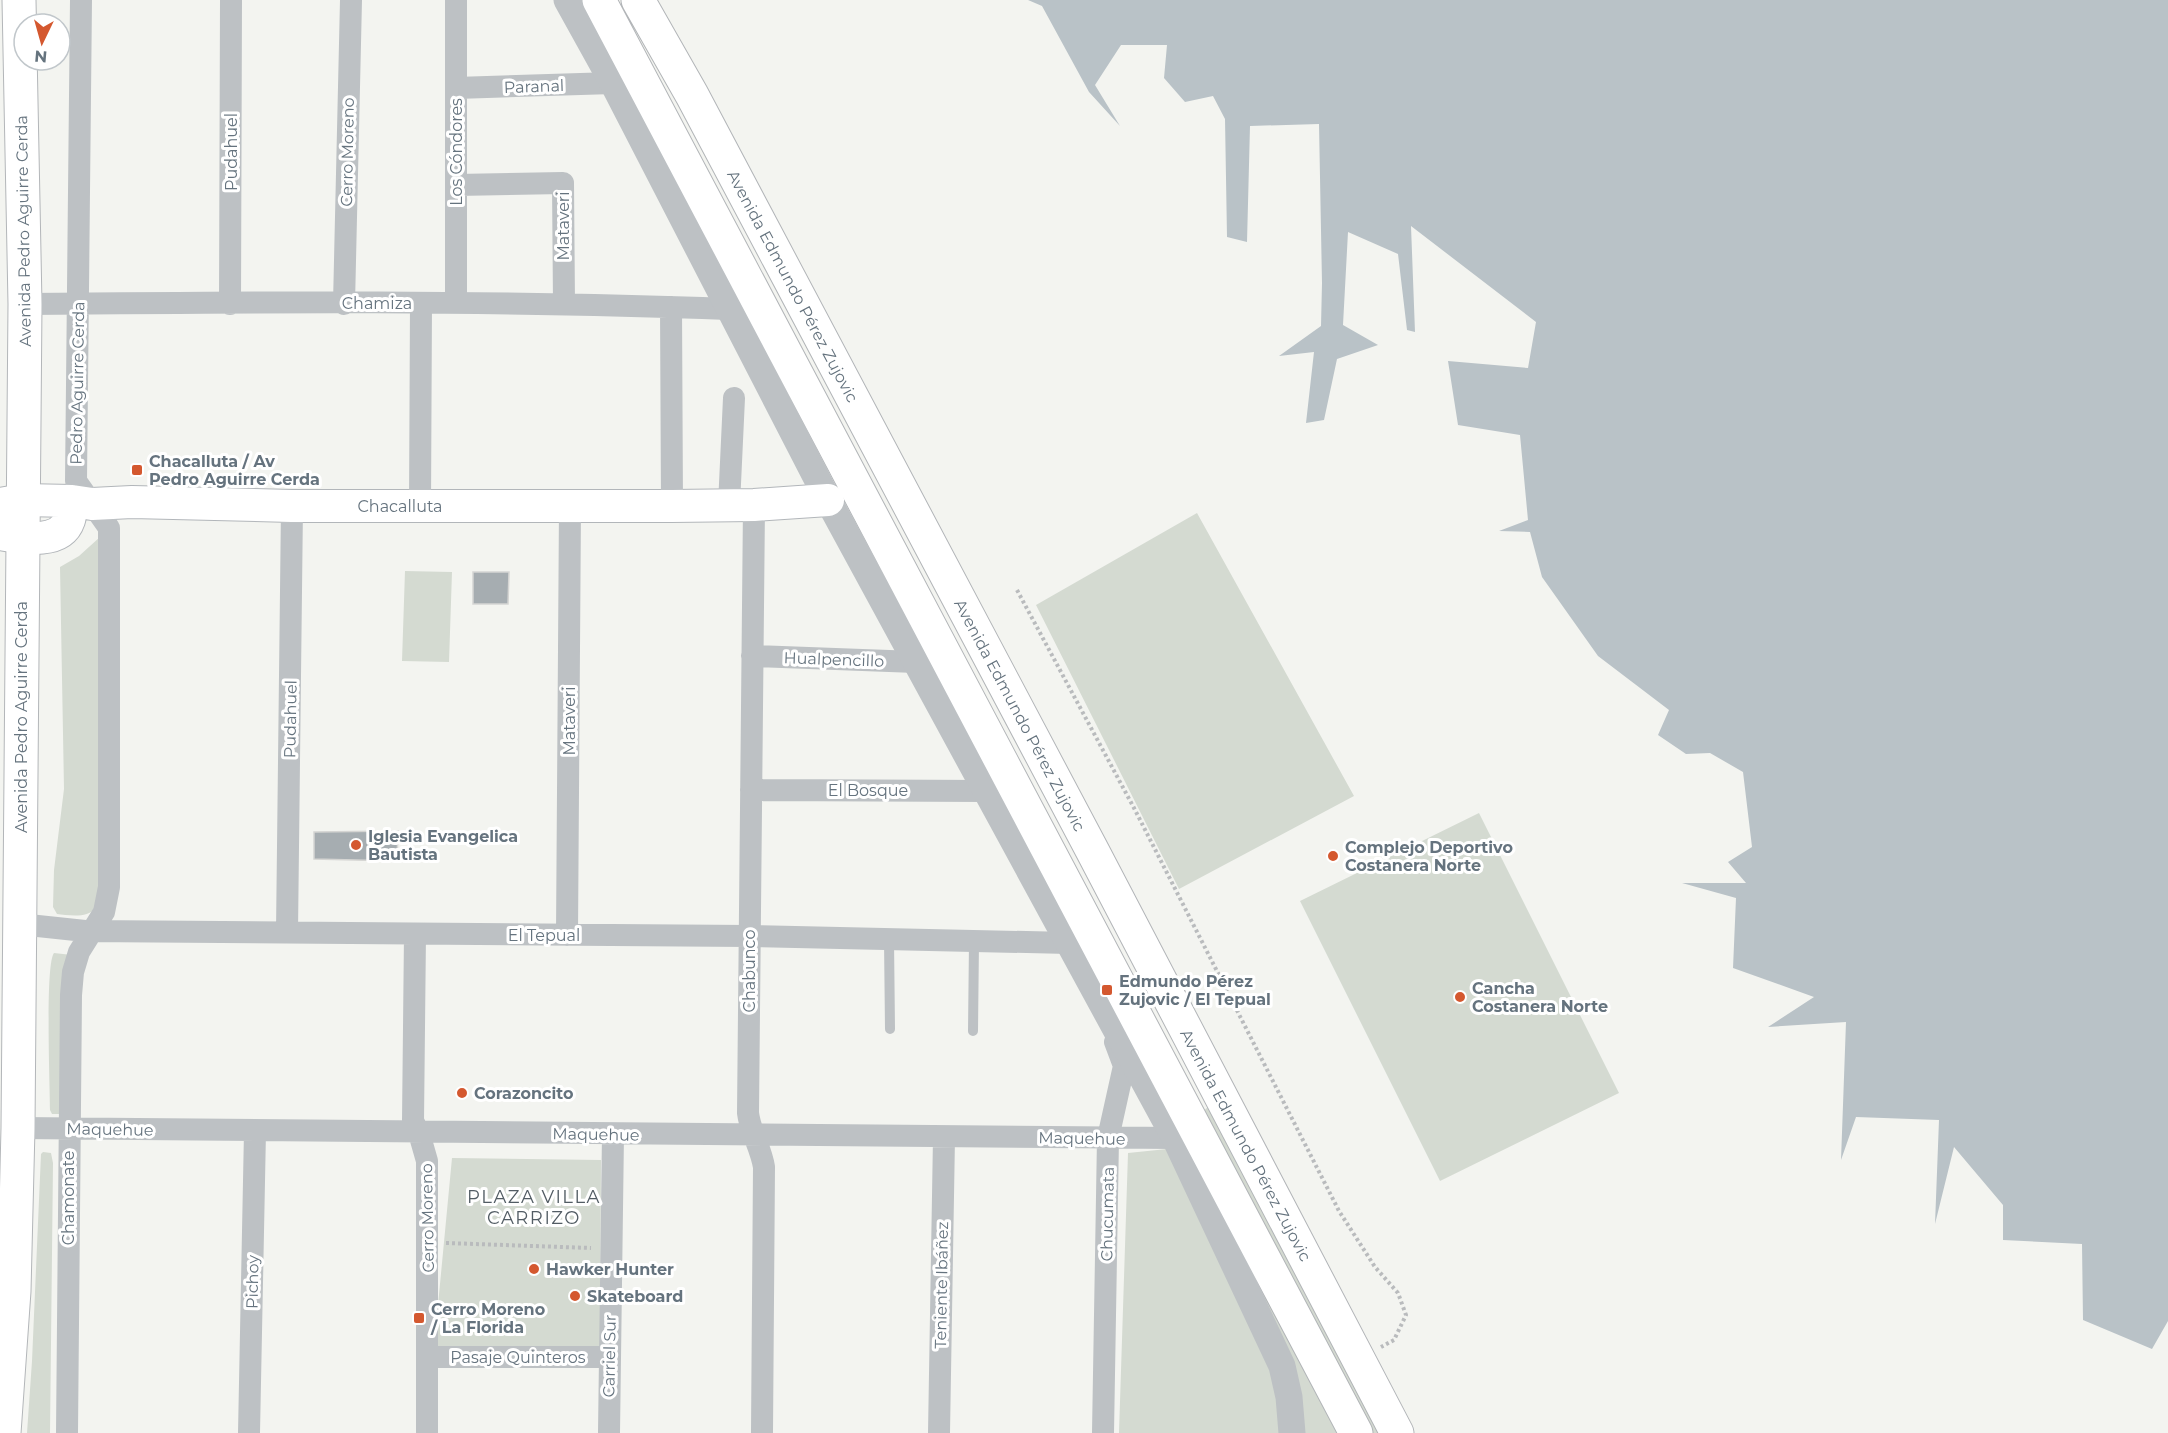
<svg xmlns="http://www.w3.org/2000/svg" width="2168" height="1433" font-family="Montserrat,sans-serif">
  <rect width="100%" height="100%" fill="#f3f4f0"/>
  <!-- green -->
  <path fill="#d4dad1" d="M1197 513 1354 796 1179 889 1036 605Z
    M100 537V889C98 894 97 903 95 908 88 919 67 915 57 914L53 907 54 870 64 789 60 567 79 556Z
    M405 571 452 572 449 662 402 661Z
    M1479 813 1619 1093 1440 1181 1300 901Z
    M54 953 72 955 61 1114H52L50 1110C50 1087 45 964 54 953Z
    M1210 1105 1384 1433H1119L1128 1153 1167 1149 1175 1138Z
    M43 1152 51 1153 53 1163 50 1433H27L32 1361 41 1154Z
    M452 1158 601 1160 600 1350 434 1347Z"/>
  <!-- water -->
  <path fill="#b9c2c7" d="M1028 0H2168V1321L2152 1349 2083 1320 2082 1244 2003 1240V1205L1954 1147 1935 1224 1939 1120 1856 1117 1841 1160 1846 1022 1768 1027 1814 997 1733 968 1736 898 1682 883H1746L1728 862 1752 847 1743 772 1710 753 1686 754 1658 735 1669 710 1598 656 1542 577 1530 532 1499 531 1528 520 1520 435 1458 425 1448 361 1528 368 1536 322 1411 226 1415 332 1407 330 1398 254 1348 232 1343 325 1378 345 1337 359 1324 420 1306 423 1314 352 1279 356 1321 326 1322 283 1319 124 1250 126 1247 242 1227 237 1225 119 1213 96 1185 102 1164 78 1167 45H1121L1095 85 1120 126 1089 92 1042 6Z"/>
  <!-- building -->
  <path fill="#a6adb1" stroke="#d5d5d3" stroke-width="1.5" d="M473 572H509L508 604H473Z
    M398 831 397 861 314 859V832Z"/>
  <g fill="none" stroke-linecap="round" stroke-linejoin="round">
    <defs>
      <path id="secondary" d="M0 504 23 500 72 501 92 504 132 502 292 506H672L754 505 828 500
        M0 534C20 537 60 546 69 520 71 514 71 507 72 501"/>
      <path id="primary" d="M4 1433 14 1291 18 1128 25 304 19 0"/>
      <path id="trunk" d="M599 0 1356 1433
        M638 0 692 95 1092 850 1397 1433"/>
    </defs>
    <!-- secondary casing -->
    <use href="#secondary" stroke="#b2b6ba" stroke-width="34"/>
    <!-- primary casing -->
    <use href="#primary" stroke="#b3b6b9" stroke-width="35"/>
    <!-- trunk casing -->
    <use href="#trunk" stroke="#b2b5b8" stroke-width="35"/>
    <!-- path -->
    <path stroke="#b9bbbd" stroke-width="4" stroke-dasharray="3 3" stroke-linecap="butt" d="M1017 590 1134 808 1339 1211 1375 1267 1398 1293 1406 1315 1394 1340 1381 1347
      M446 1243 591 1248"/>
    <!-- service -->
    <path stroke="#bdc1c4" stroke-width="10" d="M889 940 890 1029
      M973 1031 974 942"/>
    <!-- minor -->
    <path stroke="#bdc1c4" stroke-width="22" d="M456 88 613 83
      M456 185 563 183 564 304
      M456 303V0
      M25 304C259 302 495 300 728 309
      M230 304 231 0
      M344 304 351 0
      M671 307 672 506
      M729 505 734 398
      M754 505 748 1113C750 1131 761 1148 764 1167L762 1433
      M420 506 421 303
      M752 656 916 662
      M751 790 985 791
      M19 924 85 931 749 936 1069 943
      M287 932 292 506
      M415 934 413 1121 419 1133 427 1161V1433
      M567 935 570 506
      M18 1128 1175 1138
      M427 1357H608
      M67 1433 71 995 73 972 79 952 104 912 109 887V528L76 481 81 0
      M249 1433 255 1131
      M609 1433 613 1134
      M939 1433 944 1137
      M1103 1433 1108 1138 1124 1066 1115 1042"/>
    <!-- tertiary -->
    <path stroke="#bdc1c4" stroke-width="27" d="M567 0 613 83 828 500 1175 1138 1282 1366 1289 1397 1292 1433"/>
    <!-- secondary -->
    <use href="#secondary" stroke="#fff" stroke-width="32"/>
    <!-- primary -->
    <use href="#primary" stroke="#fff" stroke-width="33"/>
    <!-- trunk -->
    <use href="#trunk" stroke="#fff" stroke-width="33"/>
  </g>
  <!-- markers -->
  <g fill="#d4582f" stroke="#fff" stroke-width="2">
    <rect x="131" y="464" width="12" height="12" rx="3"/>
    <circle cx="356" cy="845" r="6"/>
    <circle cx="1333" cy="856" r="6"/>
    <rect x="1101" y="984" width="12" height="12" rx="3"/>
    <circle cx="1460" cy="997" r="6"/>
    <circle cx="462" cy="1093" r="6"/>
    <circle cx="534" cy="1269" r="6"/>
    <circle cx="575" cy="1296" r="6"/>
    <rect x="413" y="1312" width="12" height="12" rx="3"/>
  </g>
  <g text-anchor="middle" stroke-width="6" stroke-linejoin="round" paint-order="stroke">
    <!-- street labels -->
    <g font-size="16" fill="#65737e" stroke="#fff">
      <text transform="translate(534 86) rotate(-2)" y="6">Paranal</text>
      <text transform="translate(231 152) rotate(-90)" y="6">Pudahuel</text>
      <text transform="translate(347 152) rotate(-89)" y="6">Cerro Moreno</text>
      <text transform="translate(456 152) rotate(-90)" y="6">Los Cóndores</text>
      <text transform="translate(563 226) rotate(-90)" y="6">Mataveri</text>
      <text transform="translate(23 231) rotate(-91)" y="6">Avenida Pedro Aguirre Cerda</text>
      <text transform="translate(793 286) rotate(62)" y="6">Avenida Edmundo Pérez Zujovic</text>
      <text x="377" y="309">Chamiza</text>
      <text transform="translate(77 383) rotate(-89)" y="6">Pedro Aguirre Cerda</text>
      <text x="400" y="512">Chacalluta</text>
      <text transform="translate(834 659) rotate(2)" y="6">Hualpencillo</text>
      <text transform="translate(1020 715) rotate(62)" y="6">Avenida Edmundo Pérez Zujovic</text>
      <text transform="translate(21 717) rotate(-90)" y="6">Avenida Pedro Aguirre Cerda</text>
      <text transform="translate(290 719) rotate(-89)" y="6">Pudahuel</text>
      <text transform="translate(569 721) rotate(-90)" y="6">Mataveri</text>
      <text x="868" y="796">El Bosque</text>
      <text x="544" y="941">El Tepual</text>
      <text transform="translate(749 971) rotate(-90)" y="6">Chabunco</text>
      <text transform="translate(110 1129) rotate(1)" y="6">Maquehue</text>
      <text transform="translate(596 1134) rotate(1)" y="6">Maquehue</text>
      <text transform="translate(1082 1138) rotate(1)" y="6">Maquehue</text>
      <text transform="translate(1246 1145) rotate(62)" y="6">Avenida Edmundo Pérez Zujovic</text>
      <text transform="translate(68 1198) rotate(-90)" y="6">Chamonate</text>
      <text transform="translate(1107 1214) rotate(-89)" y="6">Chucumata</text>
      <text transform="translate(427 1218) rotate(-91)" y="6">Cerro Moreno</text>
      <text transform="translate(252 1282) rotate(-89)" y="6">Pichoy</text>
      <text transform="translate(941 1285) rotate(-89)" y="6">Teniente Ibáñez</text>
      <text transform="translate(609 1356) rotate(-89)" y="6">Carriel Sur</text>
      <text x="518" y="1363">Pasaje Quinteros</text>
    </g>
    <!-- poi labels -->
    <g font-size="16" font-weight="bold" fill="#65737e" stroke="#fff" text-anchor="start">
      <text x="149" y="467">Chacalluta / Av<tspan x="149" dy="18">Pedro Aguirre Cerda</tspan></text>
      <text x="368" y="842">Iglesia Evangelica<tspan x="368" dy="18">Bautista</tspan></text>
      <text x="1345" y="853">Complejo Deportivo<tspan x="1345" dy="18">Costanera Norte</tspan></text>
      <text x="1119" y="987">Edmundo Pérez<tspan x="1119" dy="18">Zujovic / El Tepual</tspan></text>
      <text x="1472" y="994">Cancha<tspan x="1472" dy="18">Costanera Norte</tspan></text>
      <text x="474" y="1099">Corazoncito</text>
      <text x="546" y="1275">Hawker Hunter</text>
      <text x="587" y="1302">Skateboard</text>
      <text x="431" y="1315">Cerro Moreno<tspan x="431" dy="18">/ La Florida</tspan></text>
    </g>
    <!-- neighbourhood labels -->
    <g font-size="18" letter-spacing="1.5" fill="#525c64" stroke="#fff">
      <text x="534" y="1203">PLAZA VILLA<tspan x="534" dy="21">CARRIZO</tspan></text>
    </g>
  </g>
  <!-- north arrow -->
  <g transform="translate(42 42) rotate(185)"><circle r="28" fill="#ffffff" stroke="#c1c7cb" stroke-width="1.5"/>
  <path d="M0-4.5L10 22L0 15L-10 22Z" fill="#d4582f"/>
  <text y="-9" font-size="16" font-weight="bold" text-anchor="middle" fill="#65737e">N</text>
  </g>
</svg>
